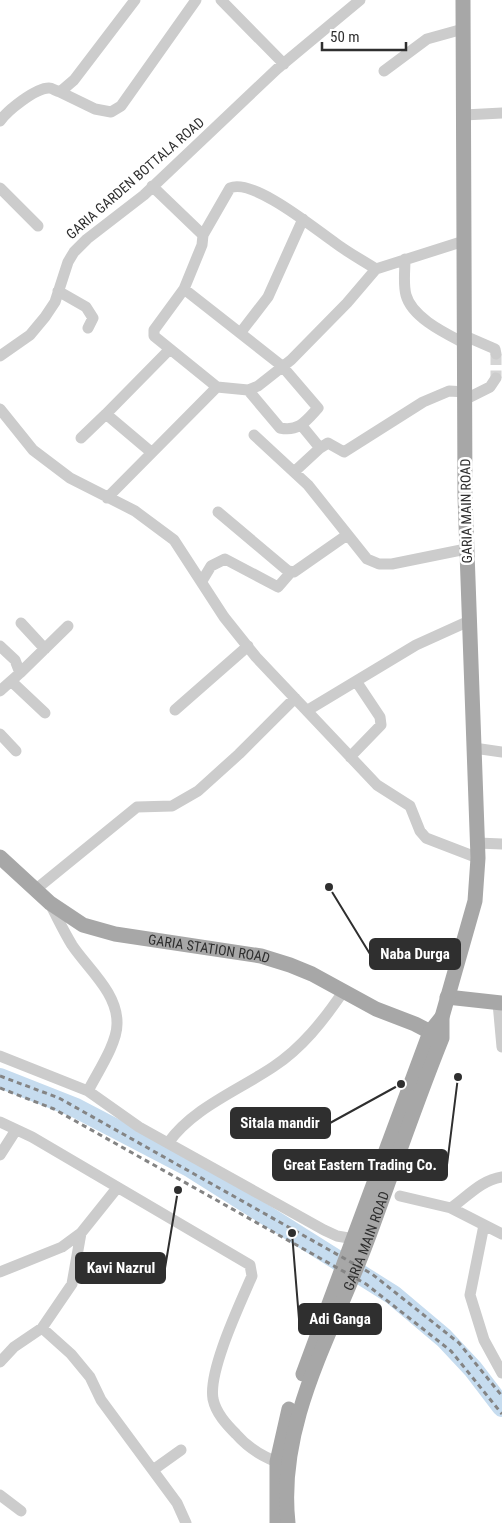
<svg xmlns="http://www.w3.org/2000/svg" width="502" height="1523" font-family="'Roboto Condensed',sans-serif">
  <rect width="100%" height="100%" fill="#fff"/>
  <g fill="none" stroke-linecap="round" stroke-linejoin="round">
    <!-- river -->
    <path stroke="#c6dcef" stroke-width="20" d="M0 1078 76 1108 191 1168 393 1295 444 1338 473 1369 502 1407"/>
    <!-- minor-tunnel -->
    <path stroke="#d5d5d5" stroke-width="11" stroke-dasharray="11 5.5" stroke-linecap="butt" d="M496 354V378"/>
    <!-- minor -->
    <path stroke="#ccc" stroke-width="11" d="M221 0 284 64
      M384 71 427 39 463 29
      M60 92 95 109 111 112 121 106 196 0
      M464 115 502 113
      M0 121C7 111 35 88 49 88 52 88 56 91 60 92L74 80 135 0
      M152 186 203 235 230 188C253 178 314 228 334 242 347 252 362 260 376 269
      M0 188 38 226
      M203 235 202 245 184 289 154 330V336L217 387
      M405 259C405 271 403 284 406 295 412 318 447 334 466 344
      M184 289 282 366 318 408C306 421 299 432 280 428L248 390
      M58 291 86 307 93 318 88 328
      M241 332 268 297 303 219
      M465 336 495 349 496 354
      M0 356 30 335 45 317 55 302 68 262 74 252 87 239 144 195 277 69 360 0
      M466 399 490 387 496 378
      M0 409 33 450 70 478 135 511 174 540 224 617 256 657 377 785 410 806 420 831 426 838 478 858
      M254 435 308 485 367 559 379 564H392L466 549
      M81 438 106 414
      M320 448 328 443 344 452 423 402 449 391 466 392
      M151 452 106 414 170 349
      M294 472 320 448 302 426
      M107 498 217 387 248 390 258 386 291 360 347 303 376 269 464 241
      M218 512 288 571 294 572 347 535
      M202 581 211 566 225 559 278 587 291 572
      M21 623 45 649
      M0 646 15 660 20 673 0 691
      M20 673 68 626
      M11 681 45 713
      M175 710 248 646
      M308 710 416 645 469 621
      M0 734 16 751
      M474 748 502 752
      M350 757 381 725 380 717 356 681
      M478 843 502 844
      M35 890 137 807 172 806 198 791 239 754 295 698
      M50 904C57 917 64 932 72 945 88 969 118 993 117 1024 117 1044 97 1073 88 1091
      M498 1003 502 1047
      M0 1056 88 1091 139 1127 324 1230 337 1236 360 1240
      M0 1122 32 1137 250 1265 252 1276C240 1304 208 1371 213 1399 216 1413 226 1424 236 1434 249 1449 264 1458 283 1464
      M168 1143C193 1108 237 1091 273 1067 302 1048 323 1021 343 992
      M0 1155 16 1130
      M502 1177C481 1180 467 1197 451 1208L502 1234
      M400 1196 451 1208
      M484 1225 470 1295 484 1340 502 1373
      M0 1272 62 1247 81 1233 117 1188
      M42 1328 72 1284 81 1233
      M0 1362 14 1347 42 1328 71 1354 90 1377 101 1400 177 1503 186 1523
      M153 1470 181 1450
      M0 1495 21 1511"/>
    <!-- major -->
    <g stroke="#a7a7a7" stroke-width="15">
      <path id="s1" d="M0 857 50 903 83 925 115 934 261 956 290 965 312 974 376 1009 415 1024 438 1036"/>
      <path d="M447 997 502 1003"/>
      <path d="M303 1374 430 1032 442 1017"/>
      <path d="M277 1523V1462L289 1409"/>
      <path id="s2" d="M288 1523C277 1422 333 1333 367 1241 392 1173 415 1105 442 1038V1017L475 901 478 858 465 496 463 0"/>
    </g>
    <!-- rail -->
    <path stroke="#848484" stroke-width="3" stroke-dasharray="5 4" stroke-linecap="butt" d="M0 1076 59 1098 372 1274 459 1343 502 1396
      M0 1088 54 1109 366 1284 451 1351 502 1414"/>
  </g>
  <g text-anchor="middle" stroke-width="5" stroke-linejoin="round" paint-order="stroke">
    <!-- street labels -->
    <g font-size="14" fill="#2f2f2f" stroke="#fff">
      <text transform="translate(135 178) rotate(-41)" y="5">GARIA GARDEN BOTTALA ROAD</text>
      <text transform="translate(466 511) rotate(-91)" y="5">GARIA MAIN ROAD</text>
      <text dy="5" stroke="none"><textPath href="#s1" startOffset="236">GARIA STATION ROAD</textPath></text>
      <text dy="5" stroke="none"><textPath href="#s2" startOffset="296">GARIA MAIN ROAD</textPath></text>
    </g>
  </g>
  <!-- callouts -->
  <path fill="none" stroke="#2f2f2f" stroke-width="2" d="M329 887L370 954M401 1084L330 1123M458 1077L447 1165M178 1190L165 1268M292 1233L299 1319"/>
  <g fill="#2f2f2f" stroke="#fff" stroke-width="2">
    <circle cx="329" cy="887" r="5"/>
    <circle cx="401" cy="1084" r="5"/>
    <circle cx="458" cy="1077" r="5"/>
    <circle cx="178" cy="1190" r="5"/>
    <circle cx="292" cy="1233" r="5"/>
  </g>
  <g fill="#2f2f2f" stroke="#2f2f2f" stroke-width="2">
    <rect x="370" y="939" width="90" height="30" rx="5"/>
    <rect x="231" y="1108" width="99" height="30" rx="5"/>
    <rect x="273" y="1150" width="174" height="30" rx="5"/>
    <rect x="76" y="1253" width="89" height="30" rx="5"/>
    <rect x="299" y="1304" width="82" height="30" rx="5"/>
  </g>
  <g font-size="15" text-anchor="middle" font-weight="bold" fill="#fff">
    <text x="415" y="959">Naba Durga</text>
    <text x="280" y="1128">Sitala mandir</text>
    <text x="360" y="1170">Great Eastern Trading Co.</text>
    <text x="121" y="1273">Kavi Nazrul</text>
    <text x="340" y="1324">Adi Ganga</text>
  </g>
  <!-- scale -->
  <path d="M322 42v8h84v-8" fill="none" stroke="#2f2f2f" stroke-width="2.5"/>
  <text x="330" y="42" font-size="15" fill="#2f2f2f" stroke="#ffffff" stroke-width="4" paint-order="stroke">50 m</text>
</svg>
